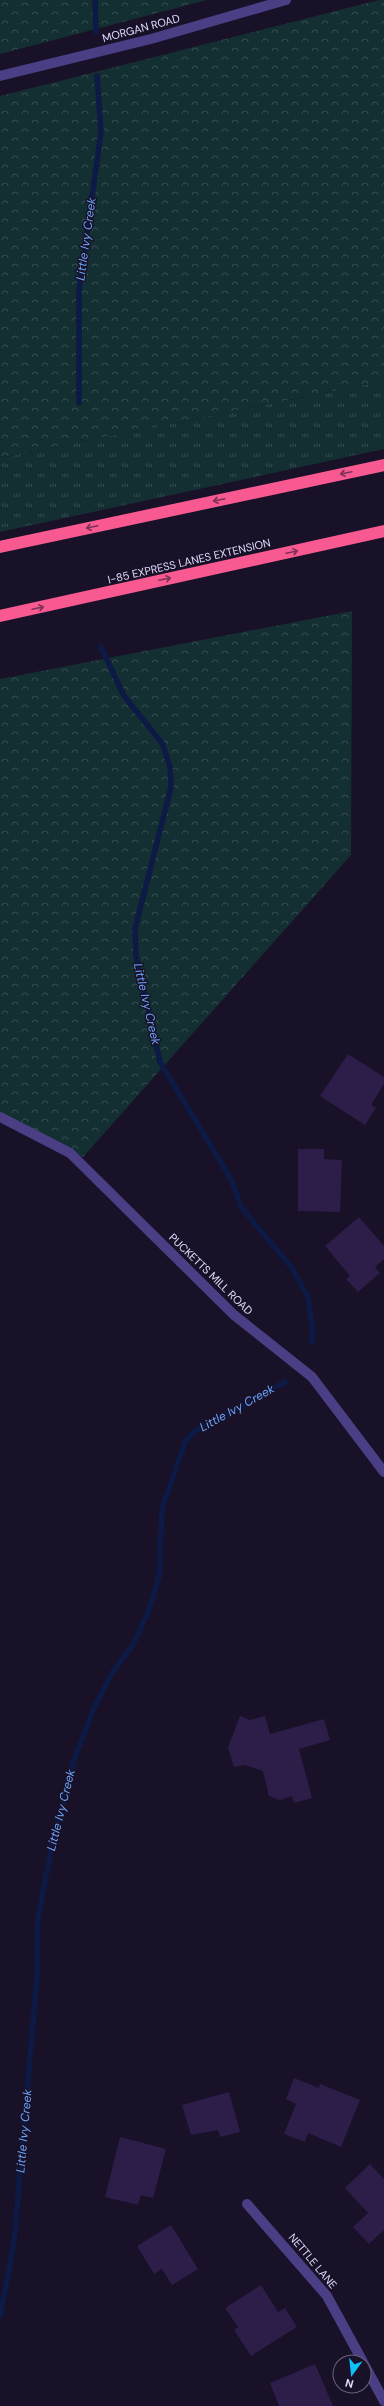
<svg xmlns="http://www.w3.org/2000/svg" width="384" height="2406" font-family="'DM Sans',sans-serif">
  <defs>
    <pattern id="grass-tufts" width="24" height="20" patternUnits="userSpaceOnUse"><rect width="24" height="20" fill="#142f32"/><path d="M3 7l-1-3M5 7V3M7 7l1-3M15 17l-1-3M17 17v-4M19 17l1-3" fill="none" stroke="#364d51"/></pattern>
    <pattern id="forest-crowns" width="20" height="18" patternUnits="userSpaceOnUse"><rect width="20" height="18" fill="#142f32"/><path d="M2 6a3 3 0 1 1 6 0M12 15a3 3 0 1 1 6 0" fill="none" stroke="#364d51"/></pattern>
  </defs>
  <rect width="100%" height="100%" fill="#181128"/>
  <!-- grass -->
  <path fill="url(#grass-tufts)" d="M384 381V449L0 532V458Z"/>
  <!-- forest -->
  <path fill="url(#forest-crowns)" d="M0 0H207L0 54Z
    M379 0H384V381L0 458V96Z
    M352 611 351 855 83 1157 0 1117V679Z"/>
  <g fill="none" stroke-linecap="round" stroke-linejoin="round">
    <!-- stream -->
    <path stroke="#0d1a45" stroke-width="5.5" d="M95 0 96 32
      M79 403V290L101 132 97 76
      M101 647 124 696 162 743 170 767 171 787 135 929 136 956 160 1062 231 1179 241 1207 292 1268 308 1297 313 1330 312 1342
      M0 2316 14 2243 37 1976 38 1918 53 1839 73 1763 93 1710 112 1673 133 1645 148 1612 159 1577 162 1508 186 1440 196 1430 285 1382"/>
  </g>
  <!-- building -->
  <path fill="#2c1e48" d="M348 1054 384 1077V1084L371 1105 376 1108 365 1125 320 1096Z
    M298 1149H324V1159L342 1160 340 1212 298 1211Z
    M359 1217 384 1246V1259L375 1267 380 1273 358 1292 346 1279 350 1276 325 1246Z
    M240 1716 250 1720 265 1716 270 1734 324 1719 330 1740 299 1749 312 1798 294 1803 292 1796 280 1800 269 1796 263 1771 245 1765 234 1767 228 1747Z
    M294 2078 319 2088 320 2084 360 2100 341 2147 308 2133 305 2142 284 2134 296 2104 286 2099Z
    M229 2092 240 2132 220 2137 218 2130 191 2135 182 2105Z
    M120 2137 166 2149 153 2198 141 2195 138 2205 105 2197Z
    M370 2164 384 2179V2230L369 2244 353 2227 368 2213 345 2188Z
    M171 2225 198 2269 172 2285 162 2269 154 2274 137 2246Z
    M261 2285 278 2312 285 2308 297 2327 251 2356 234 2330 238 2327 225 2308Z
    M315 2364 333 2406H279L270 2383Z"/>
  <g fill="none" stroke-linecap="round" stroke-linejoin="round">
    <!-- minor -->
    <path stroke="#4a3e85" stroke-width="10" d="M247 2204 327 2296 363 2362
      M364 2364 384 2401"/>
    <!-- tertiary -->
    <path stroke="#4a3e85" stroke-width="10" d="M0 76 151 39 286 0
      M0 1117 70 1153 234 1315 312 1377 384 1472"/>
    <!-- motorway -->
    <path stroke="#f95991" stroke-width="12" d="M0 547 384 465
      M0 616 384 531"/>
  </g>
  <!-- one-way arrows -->
  <defs><path id="oneway-shaft" d="M-6 0H5M1.5-3L5.5 0L1.5 3" fill="none" stroke-width="1.6" stroke-linecap="round" stroke-linejoin="round"/></defs>
  <g stroke="#7d3157">
    <use href="#oneway-shaft" transform="translate(346 473) rotate(168)"/>
    <use href="#oneway-shaft" transform="translate(219 500) rotate(168)"/>
    <use href="#oneway-shaft" transform="translate(92 527) rotate(168)"/>
    <use href="#oneway-shaft" transform="translate(292 552) rotate(-12)"/>
    <use href="#oneway-shaft" transform="translate(165 579) rotate(-12)"/>
    <use href="#oneway-shaft" transform="translate(38 608) rotate(-12)"/>
  </g>
  <g text-anchor="middle" stroke-width="3" stroke-linejoin="round" paint-order="stroke">
    <!-- street labels -->
    <g font-size="11" fill="#e2d9fe" stroke="#181128">
      <text transform="translate(141 28) rotate(-15)" y="4">MORGAN ROAD</text>
      <text transform="translate(189 561) rotate(-13)" y="4">I-85 EXPRESS LANES EXTENSION</text>
      <text transform="translate(211 1274) rotate(44)" y="4">PUCKETTS MILL ROAD</text>
      <text transform="translate(313 2261) rotate(50)" y="4">NETTLE LANE</text>
    </g>
    <!-- water labels -->
    <g font-size="12" font-style="italic" fill="#6ba5fa" stroke="#181128">
      <text transform="translate(86 239) rotate(-82)" y="4">Little Ivy Creek</text>
      <text transform="translate(147 1004) rotate(77)" y="4">Little Ivy Creek</text>
      <text transform="translate(237 1408) rotate(-29)" y="4">Little Ivy Creek</text>
      <text transform="translate(61 1810) rotate(-76)" y="4">Little Ivy Creek</text>
      <text transform="translate(24 2131) rotate(-85)" y="4">Little Ivy Creek</text>
    </g>
  </g>
  <!-- north arrow -->
  <g transform="translate(352 2374) rotate(195)"><circle r="19" fill="#181128" stroke="#69617e"/>
  <path d="M0-3L7 15L0 10L-7 15Z" fill="#0dc1f6"/>
  <text y="-6" font-size="11" font-weight="bold" text-anchor="middle" fill="#e2d9fe">N</text>
  </g>
</svg>
